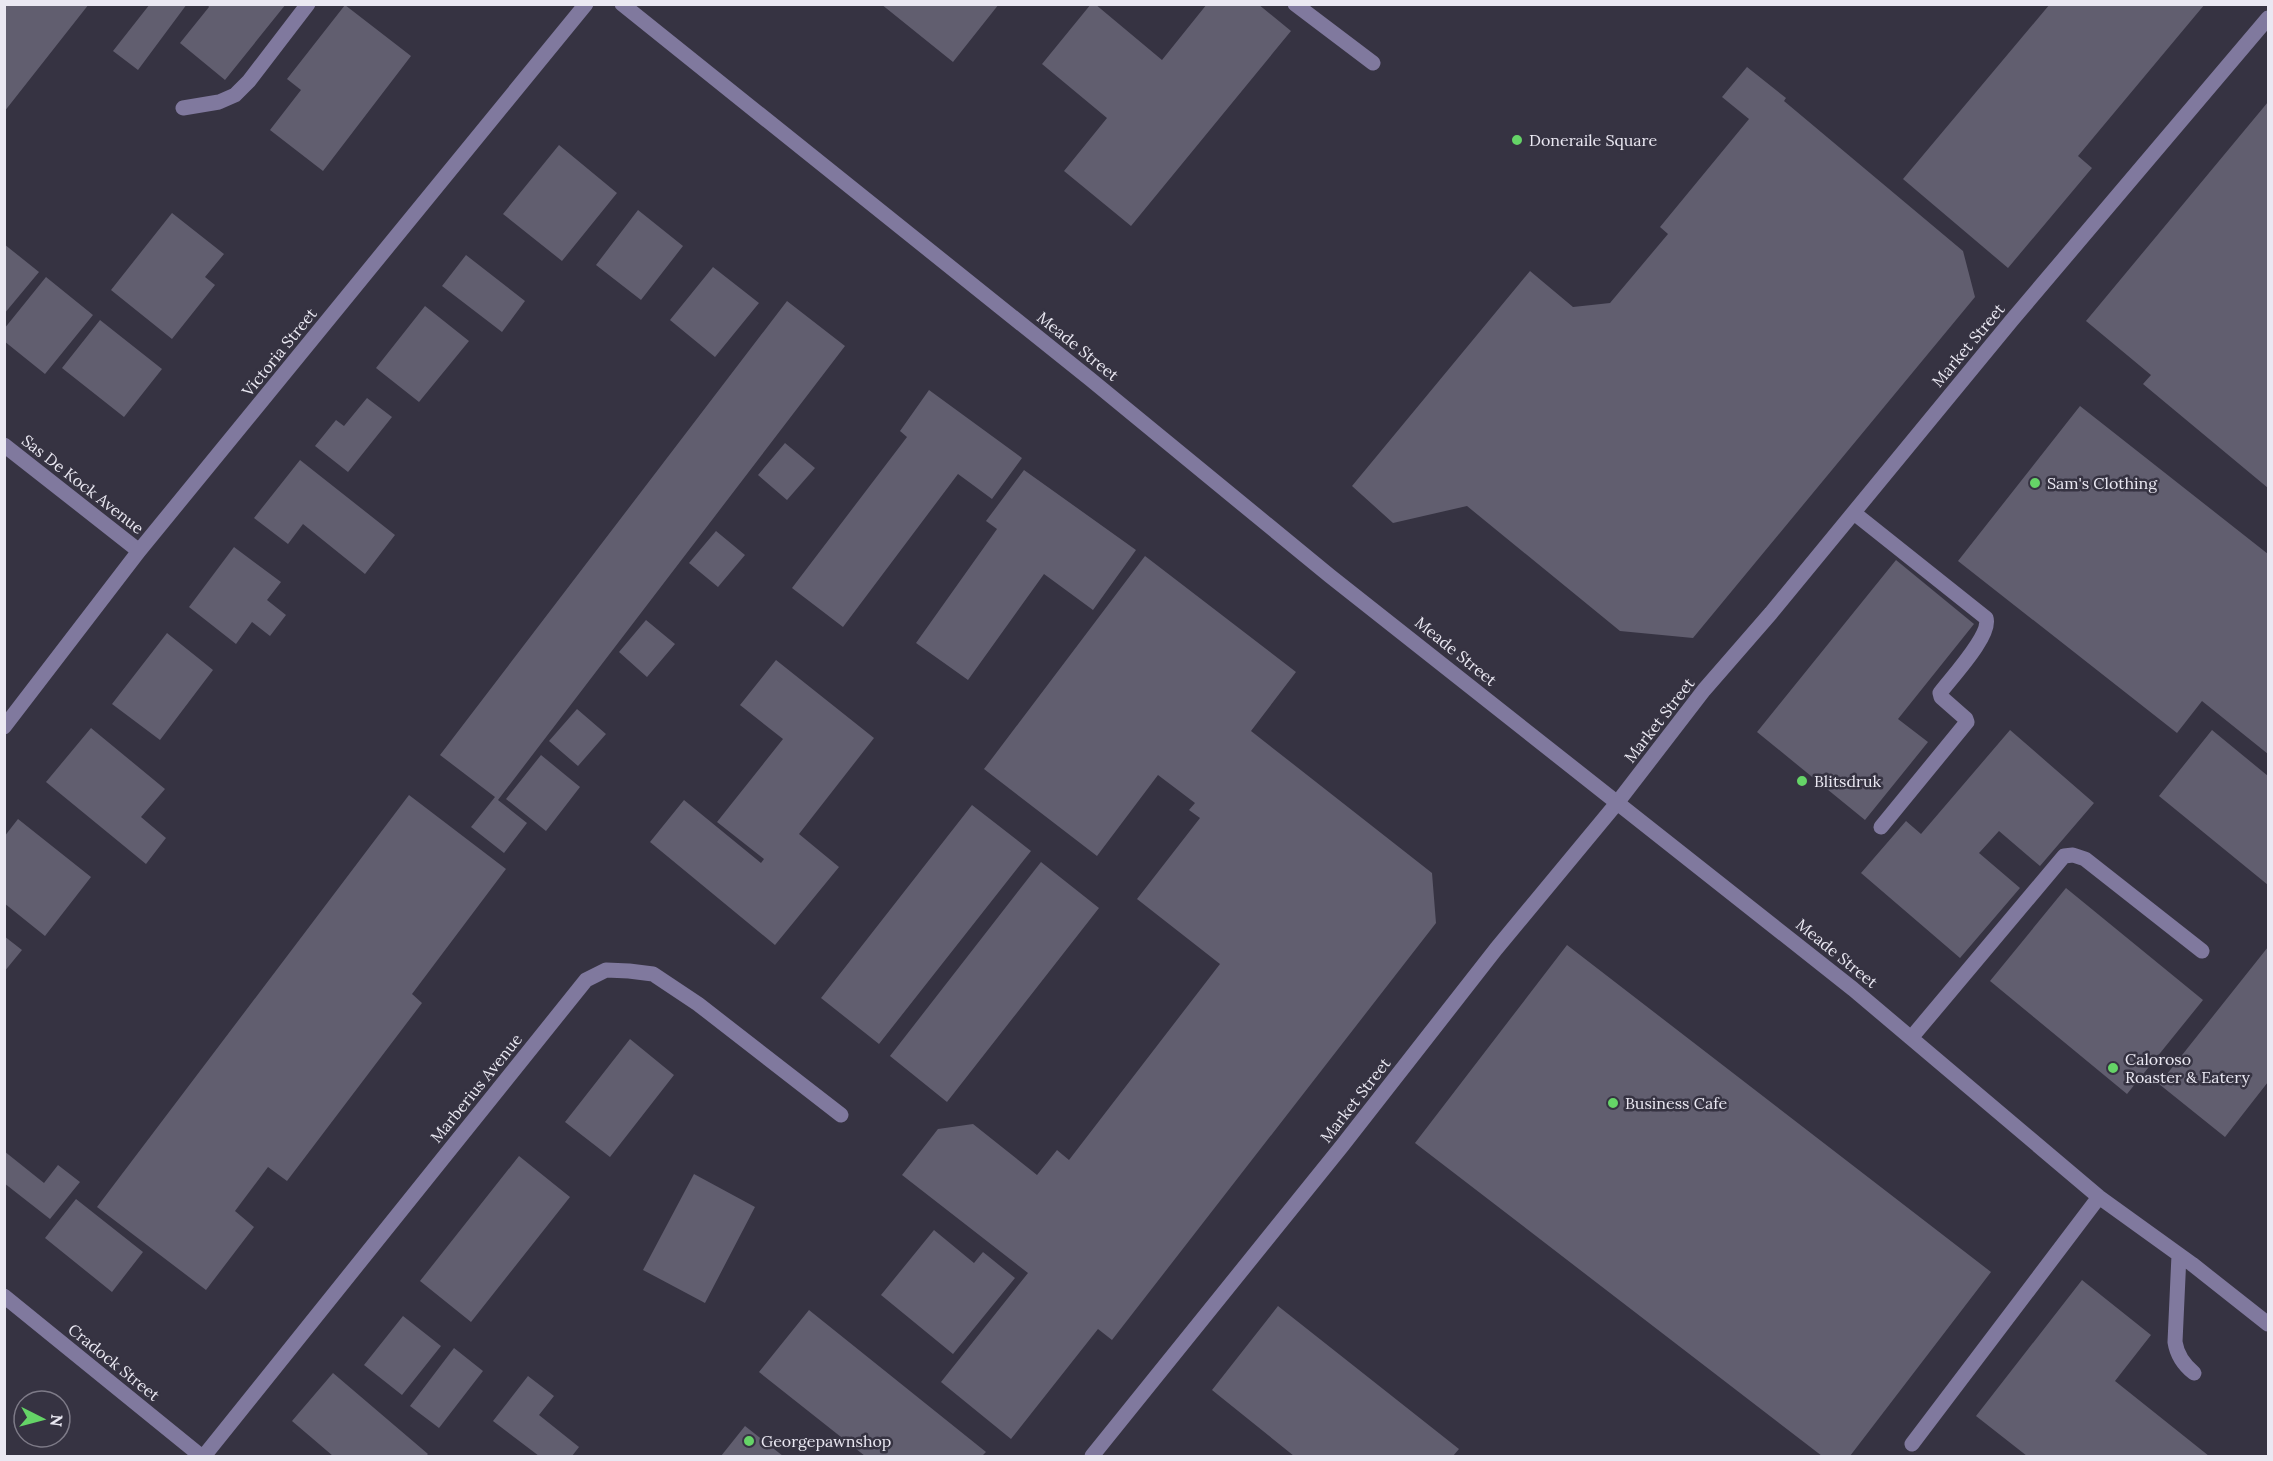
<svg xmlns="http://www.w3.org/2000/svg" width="2273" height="1461" font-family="Lora,serif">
  <rect width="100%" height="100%" fill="#363342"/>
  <!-- building -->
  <path fill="#615e6f" d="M4 4H89L4 112Z
    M150 4H187L138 70 113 51Z
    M207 4H286L225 80 180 43 209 7Z
    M881 4H999L953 62Z
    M1091 4H1095L1162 60 1207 4H1258L1291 31 1131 226 1064 171 1107 118 1042 64Z
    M2050 4H2205L2078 156 2092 168 2008 268 1903 179Z
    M345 5 411 56 323 171 270 130 301 90 287 79Z
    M1747 67 1786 98 1784 101 1963 251 1975 297 1693 638 1620 631 1467 506 1393 523 1352 486 1530 271 1573 307 1610 303 1668 234 1660 227 1749 119 1722 97Z
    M2268 102V488L2143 384 2151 375 2086 321Z
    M559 145 617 193 562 261 503 214Z
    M638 210 683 246 641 300 596 265Z
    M172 213 224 254 205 277 215 285 172 339 111 290Z
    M4 244 39 272 4 314Z
    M466 255 525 301 502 332 442 286Z
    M713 267 759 303 715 357 670 320Z
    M46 277 93 315 45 374 4 341V329Z
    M787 301 845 346 498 800 527 823 504 853 471 827 495 797 440 755Z
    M425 306 469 341 419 402 376 368Z
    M100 320 162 369 124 417 62 368Z
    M929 390 1022 458 992 499 958 474 843 627 792 588 907 437 900 431Z
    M367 398 392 417 348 472 315 446 336 420 344 426Z
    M2080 406 2268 554V754L2202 701 2177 733 1958 561Z
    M785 443 815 468 787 500 758 475Z
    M300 460 395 535 365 574 303 524 288 544 254 518Z
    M1024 470 1136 550 1093 610 1044 574 968 680 916 643 997 529 986 521Z
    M716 531 745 555 718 587 689 563Z
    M234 547 281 582 267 600 286 615 270 636 252 622 236 644 189 607Z
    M1145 556 1296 672 1251 731 1432 873 1436 923 1112 1340 1098 1329 1011 1439 941 1382 1028 1273 902 1175 938 1129 973 1124 1037 1175 1057 1150 1069 1160 1220 964 1137 899 1200 818 1189 810 1195 803 1158 775 1097 856 984 769Z
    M1896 560 1974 624 1898 719 1928 742 1865 820 1757 732Z
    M646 620 675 644 647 677 619 652Z
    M167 633 213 670 160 740 112 704Z
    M776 660 874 738 799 834 839 867 775 945 650 842 684 800 761 863 764 859 717 822 783 739 740 705Z
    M577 709 606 734 578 766 549 741Z
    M91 728 165 789 141 817 166 838 146 864 46 782Z
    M2010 730 2094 803 2040 866 1999 831 1979 853 2020 888 1960 958 1861 873 1906 821 1921 834Z
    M2212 730 2268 776V885L2159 796Z
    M541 755 580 787 546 831 506 799Z
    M409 795 506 869 412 994 422 1003 287 1181 268 1167 235 1211 254 1227 206 1290 97 1207Z
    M972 805 1031 851 879 1044 821 998Z
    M18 819 91 877 45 936 4 903V837Z
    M1041 862 1099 908 947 1102 890 1056Z
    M2066 888 2203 1000 2127 1094 1990 981Z
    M4 936 22 950 4 972Z
    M1567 945 1991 1272 1850 1456H1822L1415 1143Z
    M2268 947V1082L2225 1137 2159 1084Z
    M630 1039 674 1075 610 1157 565 1122Z
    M4 1151 44 1183 58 1165 80 1182 50 1219 4 1183Z
    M519 1156 570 1197 471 1322 420 1281Z
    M694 1174 755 1207 705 1303 643 1270Z
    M76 1199 143 1252 112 1292 45 1238Z
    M934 1230 974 1263 983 1252 1015 1278 953 1354 881 1295Z
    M2082 1280 2151 1335 2115 1381 2209 1456H2027L1976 1416Z
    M1278 1306 1459 1449 1453 1456H1294L1212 1390Z
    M809 1310 986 1452 982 1456H865L759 1372Z
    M403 1316 441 1346 402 1395 364 1365Z
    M454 1348 483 1371 439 1428 410 1406Z
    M333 1373 428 1454 426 1456H333L292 1421Z
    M528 1376 554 1396 539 1415 579 1447 572 1456H539L493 1421Z
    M745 1426 783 1456H721Z"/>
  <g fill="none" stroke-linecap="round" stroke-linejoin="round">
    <!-- minor -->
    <path stroke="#80799e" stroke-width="15" d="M622 4 1090 379 1330 576 1853 989 2099 1197 2192 1264 2268 1324
      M1295 4 1373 63
      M183 108 219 102 235 95 249 81 308 4
      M4 445 139 551
      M1854 513 1986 618C1992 635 1951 678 1940 693L1941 697 1966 719 1967 722 1881 827
      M4 727 139 551 586 4
      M1911 1038 2064 856 2073 855 2085 859 2202 951
      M2179 1255 2175 1342C2177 1355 2184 1365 2194 1373
      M4 1296 201 1456
      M1912 1444 2099 1197
      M204 1456 586 980 606 970 629 971 653 974 698 1004 841 1115
      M1092 1456 1342 1146 1496 949 1617 803 1704 690 1771 613 2012 320 2268 18"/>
  </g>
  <!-- markers -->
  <g fill="#65d467" stroke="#363342" stroke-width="2">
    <circle cx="1517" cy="140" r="6"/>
    <circle cx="2035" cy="483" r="6"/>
    <circle cx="1802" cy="781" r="6"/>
    <circle cx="2113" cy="1068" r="6"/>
    <circle cx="1613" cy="1103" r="6"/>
    <circle cx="749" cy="1441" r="6"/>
  </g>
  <g text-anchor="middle" stroke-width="5" stroke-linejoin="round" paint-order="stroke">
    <!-- poi labels -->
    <g font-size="16" fill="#eae8f2" stroke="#363342" text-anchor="start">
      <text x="1529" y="146">Doneraile Square</text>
      <text x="2047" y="489">Sam's Clothing</text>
      <text x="1814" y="787">Blitsdruk</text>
      <text x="2125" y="1065">Caloroso<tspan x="2125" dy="18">Roaster &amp; Eatery</tspan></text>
      <text x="1625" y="1109">Business Cafe</text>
      <text x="761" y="1447">Georgepawnshop</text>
    </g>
    <!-- street labels -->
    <g font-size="16" fill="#eae8f2" stroke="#363342">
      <text transform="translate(1968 345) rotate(-50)" y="6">Market Street</text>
      <text transform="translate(1078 346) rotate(39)" y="6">Meade Street</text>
      <text transform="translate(279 352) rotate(-51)" y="6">Victoria Street</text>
      <text transform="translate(83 484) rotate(38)" y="6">Sas De Kock Avenue</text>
      <text transform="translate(1456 651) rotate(39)" y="6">Meade Street</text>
      <text transform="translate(1659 720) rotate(-52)" y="6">Market Street</text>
      <text transform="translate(1837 953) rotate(39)" y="6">Meade Street</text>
      <text transform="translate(476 1088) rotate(-51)" y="6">Marberius Avenue</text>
      <text transform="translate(1355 1100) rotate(-52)" y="6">Market Street</text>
      <text transform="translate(114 1362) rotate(39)" y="6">Cradock Street</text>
    </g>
  </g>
  <!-- border -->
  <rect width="2273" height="1461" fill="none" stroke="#eae8f2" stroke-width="12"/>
  <!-- north arrow -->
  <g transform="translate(42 1419) rotate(96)"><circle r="28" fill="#363342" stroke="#7e7b88" stroke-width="1.5"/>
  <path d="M0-4.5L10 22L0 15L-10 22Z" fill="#65d467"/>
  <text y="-9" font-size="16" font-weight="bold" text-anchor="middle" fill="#eae8f2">N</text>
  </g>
</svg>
